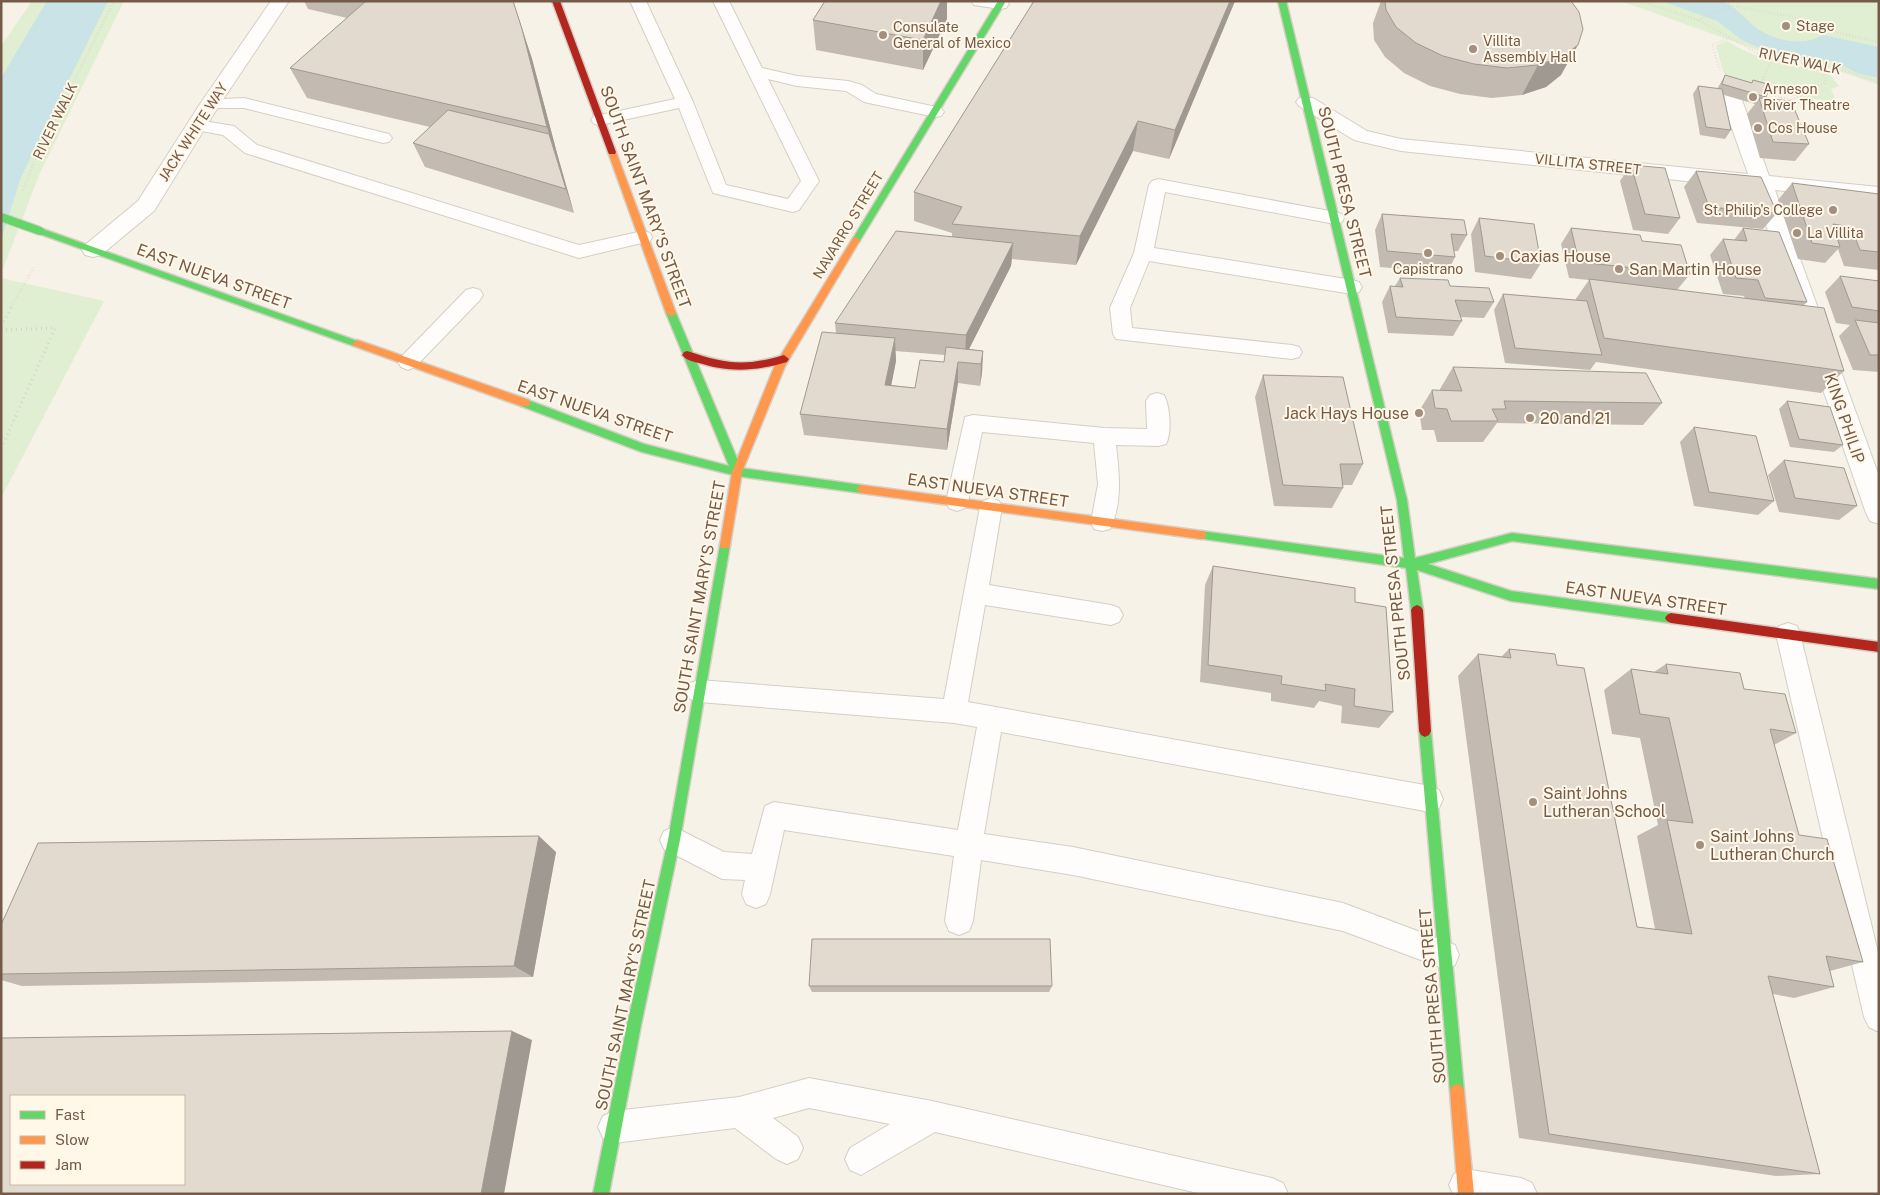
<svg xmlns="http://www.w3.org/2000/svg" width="1880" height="1195" font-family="'Public Sans',sans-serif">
  <rect width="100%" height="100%" fill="#f7f2e7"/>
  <!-- green -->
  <path fill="#e0eed1" d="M32 1H124L40 173 1 274V46Z
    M1621 1H1879V85L1833 69 1760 51Z
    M1727 41C1757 60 1790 67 1825 69L1839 86 1831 89 1836 102 1782 94 1724 74 1716 46Z
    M1 278 104 301 1 498Z"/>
  <!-- water -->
  <path fill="#c9e3e7" d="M47 1H108L21 177 1 240V78Z
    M1662 1C1677 1 1708 0 1721 1 1735 5 1744 18 1754 26 1772 41 1804 47 1823 35L1879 47V78L1860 74 1831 61 1785 56 1761 49 1742 40 1717 21Z"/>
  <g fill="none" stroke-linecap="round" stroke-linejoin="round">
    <defs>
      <path id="lane" d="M630 1H646L693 102 726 185 788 199 801 181 713 1H729L762 68 797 76 848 81 862 85 876 94 941 108 944 112 941 116 935 117 864 102 846 91 797 86 768 79 819 181 799 210 793 212 713 193 679 108 600 125 594 124 591 120 594 116 600 115 675 99Z
        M244 98 389 134 392 138 389 142 383 143 244 108H204L202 104 204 100Z
        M197 120 234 126 257 145 579 245 643 231 650 233 652 237 650 241 579 258 245 153 223 135 191 129 188 125 191 121Z
        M1158 179 1335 212 1342 214 1344 218 1342 222 1335 224 1165 192 1154 248 1352 280 1359 282 1362 287 1359 292 1352 294 1149 261 1130 308 1132 328 1292 345 1299 347 1302 352 1299 357 1292 359 1116 339 1113 334 1110 308 1134 253 1149 185 1152 181Z
        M473 288 480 290 483 295 480 300 415 367 408 370 401 367 398 362 401 357 466 290Z
        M1157 393 1164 395C1170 406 1172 433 1166 444L1158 446 1116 445C1119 472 1123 503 1110 529L1102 531 1094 529 1091 522 1098 484 1094 443 982 432 968 502 965 508 957 511 949 508 946 502 965 417 973 415 1104 428 1147 429 1146 401 1150 395Z
        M991 498 999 501 1002 507 989 585 1111 605 1119 608 1123 615 1119 622 1111 625 985 605 968 702 1430 786 1439 790 1443 799 1439 808 1430 812 1001 732 984 834 1073 847 1343 903 1455 945 1459 955 1455 965 1445 969 1343 931 1073 875 981 860 973 921 969 931 959 935 949 931 945 921 954 856 784 830 770 894 766 904 756 908 746 904 742 894 745 880 722 879 664 849 660 840 664 831 674 827 724 852 752 854 765 806 774 802 958 830 977 727 954 723 699 702 690 699 686 691 690 683 699 680 944 699 980 507 983 501Z
        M1788 623 1797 626 1800 634 1879 956V1032L1869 1027 1864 1017 1776 634 1779 626Z
        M809 1078 932 1101 1272 1178 1283 1183 1288 1194H1202L935 1132 861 1175 850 1170 845 1159 850 1148 890 1124 809 1108 773 1118 798 1137 803 1148 798 1159 787 1164 776 1159 735 1128 614 1143 603 1138 598 1127 603 1116 614 1111 739 1097Z
        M1465 1169 1521 1178 1532 1183 1537 1194H1453L1449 1185 1454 1174Z"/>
      <path id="street" d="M271 1H289L220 104 154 211 101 255 93 257 85 255 82 250 85 245 138 201 200 104Z
        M971 1H1007L1009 4 1006 8 1000 9 974 5Z
        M1731 91 1738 93 1741 97 1769 176 1879 187V201L1775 190 1879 476V524L1870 521 1866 513 1753 188 1401 151 1354 140 1299 106 1296 102 1299 98H1313L1367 131 1401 139 1748 174 1721 97 1724 93Z"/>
      <path id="fast" d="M998 1H1006L859 242H853L852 240Z
        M1278 1H1286L1407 500 1415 558 1512 533 1879 579V589L1512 541 1428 564 1511 591 1671 613 1675 615 1677 618 1675 621 1671 623 1511 601 1417 570 1423 610 1421 613 1417 615 1413 613 1411 610 1406 568 1197 538 1196 535 1197 532 1201 531 1404 558 1397 500Z
        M40 228 360 342 362 344 360 346H354L37 233 36 231Z
        M671 310 676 313 741 468 861 485 866 489 865 492 861 493 737 476 642 452 521 406 520 403 521 400 525 399 644 444 729 466 666 313Z
        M725 540 729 542 730 545 680 840 641 1025 609 1194H593L627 1025 668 840 720 545 721 542Z
        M1425 725 1429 727 1431 731 1464 1091 1462 1096 1457 1098 1452 1096 1450 1091 1419 731 1421 727Z"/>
      <path id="slow" d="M612 149 616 152 676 313 674 315 671 316 666 313 608 152Z
        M856 237 860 240 785 366 742 472 730 545 729 548H721L720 545 732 472 775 365 853 238Z
        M357 340 529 400 530 403 529 406H521L354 346 352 344Z
        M861 485 1201 531 1205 532 1206 535 1205 538 1201 539 861 493 856 489Z
        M1457 1084 1462 1086 1464 1091 1474 1194H1458L1450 1091 1452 1086Z"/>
      <path id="jam" d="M552 1H560L616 152 615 154H609L608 152Z
        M687 351C727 364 743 367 784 355L789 359 787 362C757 371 730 373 699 363 693 362 686 360 682 355L684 352Z
        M1417 605 1421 607 1423 610 1431 731 1429 735 1425 737 1421 735 1419 731 1411 610 1413 607Z
        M1671 613 1879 642V652L1671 623 1667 621 1665 618 1667 615Z"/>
    </defs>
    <!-- lane casing -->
    <use href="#lane" stroke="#d5cec5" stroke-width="2"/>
    <!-- street casing -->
    <use href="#street" stroke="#d5cec5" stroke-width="2"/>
    <!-- fast casing -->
    <use href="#fast" stroke="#d6cec4" stroke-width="3"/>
    <!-- slow casing -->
    <use href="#slow" stroke="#d6cec4" stroke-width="3"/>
    <!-- jam casing -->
    <use href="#jam" stroke="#d6cec4" stroke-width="3"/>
    <!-- path-far1 -->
    <path stroke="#d9d2cb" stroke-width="2.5" stroke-dasharray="0.5 2.5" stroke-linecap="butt" d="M1640 1 1698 20 1759 54 1787 61 1835 67 1879 82
      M1726 1 1732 6 1789 16 1839 33 1879 42
      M1698 20 1731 6
      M1720 70 1712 45 1729 38
      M1761 85 1772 58
      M1764 92 1803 104 1853 107
      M1792 100 1824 83 1826 79 1817 64
      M23 190 35 160 114 1
      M11 307 34 267"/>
    <!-- path -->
    <path stroke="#d9d2cb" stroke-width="3" stroke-dasharray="1 4" stroke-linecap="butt" d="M1 326 12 306
      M1 330 55 328 1 449"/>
    <!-- lane -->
    <use href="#lane" fill="#fefdfb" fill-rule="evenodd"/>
    <!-- street -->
    <use href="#street" fill="#fefdfb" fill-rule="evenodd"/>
    <!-- fast -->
    <use href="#fast" fill="#63d668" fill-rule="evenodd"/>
    <!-- slow -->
    <use href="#slow" fill="#ff974d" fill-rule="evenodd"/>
    <!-- jam -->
    <use href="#jam" fill="#b3261e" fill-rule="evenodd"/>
    <defs>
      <path id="fast-bridge" d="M1 217 40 231"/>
    </defs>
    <!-- fast-bridge casing -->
    <use href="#fast-bridge" stroke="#d6cec4" stroke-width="10" stroke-linecap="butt"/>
    <!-- fast-bridge -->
    <use href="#fast-bridge" stroke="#63d668" stroke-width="8"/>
  </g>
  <!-- wall -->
  <path fill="#c3bbb2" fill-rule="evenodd" d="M304 1H513L532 59 558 157 574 213 425 167 413 143 430 127 307 98 290 68 347 18 308 9Z
    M825 1H947V19L923 70 816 50 813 20Z
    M1034 1H1235L1169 159 1133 151 1076 265 1012 259 1011 266 969 349 983 351 982 373 980 386 958 383 947 450 804 435 800 414 836 333 835 323 952 237V233L914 221V192ZM895 351 945 355 944 362 915 388 891 385 896 361Z
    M1381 1H1571L1561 75 1546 87 1522 95 1492 98 1460 94 1430 86 1404 73 1385 57 1374 40 1373 23Z
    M1725 75 1751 83 1753 80 1766 97 1765 99 1809 144 1795 161 1760 158 1747 114 1755 104 1724 95 1731 130 1725 139 1700 135 1693 94 1698 86 1717 89 1720 84Z
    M1631 165 1680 218 1668 234 1633 230 1620 181Z
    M1696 171 1777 213 1763 229 1697 223 1684 187Z
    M1792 183 1879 194V270L1844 266 1838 249 1825 263 1798 259 1778 200Z
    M1382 214 1467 235 1458 251H1454L1455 257 1447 273 1380 267 1375 230Z
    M1479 218 1541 263 1531 279 1475 272 1471 234Z
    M1571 228 1642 241 1690 274 1677 290 1745 299 1744 296 1723 294 1710 255 1723 239 1734 240 1743 228 1807 302 1803 306 1844 371 1821 393 1596 362 1590 370 1505 363 1494 310 1503 294 1575 300 1589 280 1569 278 1561 244Z
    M1840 276 1879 281V372L1853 370 1839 336 1850 325 1836 323 1825 292Z
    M1400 278 1450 286 1494 302 1484 318 1460 317 1462 321 1453 336 1388 333 1382 302 1390 286H1395Z
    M1453 367 1662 403 1643 425 1497 423 1483 442H1437L1434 430H1422L1419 411 1432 390H1440V389Z
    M1263 375 1363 464 1352 485H1343V488L1332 508 1274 506 1255 397Z
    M1787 401 1843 445 1834 452 1790 447 1779 409Z
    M1694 427 1774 501 1758 515 1694 506 1680 442Z
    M1784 460 1857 506 1839 520 1779 512 1768 475Z
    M1213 566 1355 602 1393 712 1379 728 1341 723 1342 706 1319 701 1314 708 1271 701V693L1200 682 1205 585Z
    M1509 649 1557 665 1637 927 1655 929 1637 836 1658 825 1640 738 1612 734 1604 690 1631 669 1654 672 1666 664 1744 689 1796 733 1774 745 1799 835 1863 962 1830 971 1834 987 1794 998 1773 994 1820 1174 1776 1176 1519 1138 1458 676 1478 654 1501 657Z
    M556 852 533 977 22 986 1 980V925Z
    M809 986H1052L1049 992H812Z"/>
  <!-- shaded-wall -->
  <path fill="#9f9991" d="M513 1 532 59 558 157 574 213 566 189 547 127Z
    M941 1H947V19L923 70V40Z
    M1230 1H1235L1169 159 1175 130Z
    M1578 45 1561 75 1546 87 1522 95 1538 65Z
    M1138 121 1133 151 1076 265 1080 236Z
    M1013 243 1011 266 965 357 966 335Z
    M895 338 896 361 887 407 885 385Z
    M983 351 982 373 980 386 981 364Z
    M958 362V383L947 450V429Z
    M539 836 556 852 533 977 514 966Z
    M512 1031 532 1040 504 1194H481Z"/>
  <!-- building -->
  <path fill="#e3dacf" stroke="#9f9991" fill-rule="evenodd" d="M366 1H513L522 29 547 127 290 68Z
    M825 1H941L923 40 813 20Z
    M1034 1H1230L1175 130 1138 121 1080 236 952 224 962 207 914 192Z
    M1385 1H1571L1579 12 1583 29 1578 45 1562 57 1538 65 1507 68 1474 64 1443 56 1416 43 1396 27 1386 10Z
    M1725 75 1752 83 1753 80 1771 85 1766 97 1722 84Z
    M1698 86 1722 89 1731 130 1706 127Z
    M1759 98 1791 101 1809 144 1773 142Z
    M448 110 549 134 566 189 413 143Z
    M1631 165 1665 168 1680 218 1645 214Z
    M1696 171 1761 177 1777 213 1709 207Z
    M1792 183 1879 194V252L1860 250 1851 227 1833 224 1840 247 1812 243Z
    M1382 214 1464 220 1467 235 1451 234 1455 257 1387 251Z
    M1479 218 1534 224 1541 263 1485 256Z
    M1571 228 1640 235 1642 241 1681 245 1690 274 1579 262Z
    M1743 228 1779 232 1807 302 1765 298 1758 280 1736 278 1723 239 1747 241Z
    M896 231 1013 243 966 335 835 323Z
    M1840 276 1879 281V311L1852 307Z
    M1400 278 1448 280 1450 286 1489 288 1494 302 1455 300 1462 321 1396 317 1390 286 1403 287Z
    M1589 279 1824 308 1844 371 1604 338Z
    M1503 294 1587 301 1602 355 1515 348Z
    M1855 320 1879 323V355H1870Z
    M822 332 895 338 885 385 915 388 920 360 944 362 946 347 983 351 981 364 958 362 947 429 800 414Z
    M1453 367 1646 373 1662 403 1504 401 1506 409H1492L1498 421H1451L1447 409 1435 408 1432 390 1462 391Z
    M1263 375 1343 377 1363 464H1340L1343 488 1283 485Z
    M1787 401 1830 407 1843 445 1799 439Z
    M1694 427 1756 436 1774 501 1709 492Z
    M1784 460 1844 468 1857 506 1795 498Z
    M1213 566 1355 588V602L1386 607 1393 712 1354 706 1355 689 1325 684 1326 691 1281 684 1282 676 1208 665Z
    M1509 649 1555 654 1557 665 1584 668 1637 927 1692 934 1667 820 1693 823 1669 718 1640 714 1631 669 1668 674 1666 664 1740 673 1744 689 1785 694 1796 733 1770 729 1799 835 1827 839 1863 962 1826 956 1834 987 1768 976 1820 1174 1549 1134 1478 654 1511 658Z
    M539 836 514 966 1 974V925L38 843Z
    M812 939H1050L1052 986H809Z
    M512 1031 481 1194H1V1038ZM11 1096H184V1184H11Z"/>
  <!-- markers -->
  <g fill="#a28f7f" stroke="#fff7e8" stroke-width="2">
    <circle cx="1786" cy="26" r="5"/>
    <circle cx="883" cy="35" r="5"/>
    <circle cx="1473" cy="49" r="5"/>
    <circle cx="1753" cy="97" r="5"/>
    <circle cx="1758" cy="128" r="5"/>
    <circle cx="1833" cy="210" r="5"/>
    <circle cx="1797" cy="233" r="5"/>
    <circle cx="1428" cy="253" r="5"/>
    <circle cx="1500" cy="256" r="5"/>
    <circle cx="1619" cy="269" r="5"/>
    <circle cx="1419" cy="413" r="5"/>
    <circle cx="1530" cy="418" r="5"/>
    <circle cx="1533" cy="802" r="5"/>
    <circle cx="1700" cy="845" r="5"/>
  </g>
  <g text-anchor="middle" stroke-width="4" stroke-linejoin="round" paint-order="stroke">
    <!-- far-poi labels -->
    <g font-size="14" fill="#755a47" stroke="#fff7e8" text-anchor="start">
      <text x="1796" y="31">Stage</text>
      <text x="893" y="32">Consulate<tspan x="893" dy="16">General of Mexico</tspan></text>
      <text x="1483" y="46">Villita<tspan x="1483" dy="16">Assembly Hall</tspan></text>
      <text x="1763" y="94">Arneson<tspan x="1763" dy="16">River Theatre</tspan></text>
      <text x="1768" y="133">Cos House</text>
      <text x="1823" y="215" text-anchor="end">St. Philip's College</text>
      <text x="1807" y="238">La Villita</text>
      <text x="1428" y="274" text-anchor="middle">Capistrano</text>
    </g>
    <!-- far-street labels -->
    <g font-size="14" fill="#755a47" stroke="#fff7e8">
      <text transform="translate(1800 61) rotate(12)" y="5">RIVER WALK</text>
      <text transform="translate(55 121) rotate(-64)" y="5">RIVER WALK</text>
      <text transform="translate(193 132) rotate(-57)" y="5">JACK WHITE WAY</text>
      <text transform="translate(1588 164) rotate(6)" y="5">VILLITA STREET</text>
      <text transform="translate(848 225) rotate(-59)" y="5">NAVARRO STREET</text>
    </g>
    <!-- street labels -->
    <g font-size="16" fill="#755a47" stroke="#fff7e8">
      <text transform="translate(1345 192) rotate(76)" y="6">SOUTH PRESA STREET</text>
      <text transform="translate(646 197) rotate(70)" y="6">SOUTH SAINT MARY'S STREET</text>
      <text transform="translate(214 276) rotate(20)" y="6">EAST NUEVA STREET</text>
      <text transform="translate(595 411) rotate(19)" y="6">EAST NUEVA STREET</text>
      <text transform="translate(1845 418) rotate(71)" y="6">KING PHILIP</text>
      <text transform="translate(988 490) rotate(8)" y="6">EAST NUEVA STREET</text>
      <text transform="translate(1395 593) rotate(-96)" y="6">SOUTH PRESA STREET</text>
      <text transform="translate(699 597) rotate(-80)" y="6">SOUTH SAINT MARY'S STREET</text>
      <text transform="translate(1646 598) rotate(8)" y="6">EAST NUEVA STREET</text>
      <text transform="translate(625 995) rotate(-78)" y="6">SOUTH SAINT MARY'S STREET</text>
      <text transform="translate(1432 996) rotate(-95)" y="6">SOUTH PRESA STREET</text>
    </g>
    <!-- poi labels -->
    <g font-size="16" fill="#755a47" stroke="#fff7e8" text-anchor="start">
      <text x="1510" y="262">Caxias House</text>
      <text x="1629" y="275">San Martin House</text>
      <text x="1409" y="419" text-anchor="end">Jack Hays House</text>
      <text x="1540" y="424">20 and 21</text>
      <text x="1543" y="799">Saint Johns<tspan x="1543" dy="18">Lutheran School</tspan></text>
      <text x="1710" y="842">Saint Johns<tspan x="1710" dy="18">Lutheran Church</tspan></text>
    </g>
  </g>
  <!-- border -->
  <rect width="1880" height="1195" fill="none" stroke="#755a47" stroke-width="5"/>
  <!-- legend -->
  <rect x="10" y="1095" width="175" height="90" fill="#fff7e8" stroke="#c8b8a8"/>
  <rect x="20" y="1111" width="25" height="8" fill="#63d668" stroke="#c8b8a8"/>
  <text x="55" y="1120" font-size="15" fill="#755a47">Fast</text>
  <rect x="20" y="1136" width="25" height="8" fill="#ff974d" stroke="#c8b8a8"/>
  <text x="55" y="1145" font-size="15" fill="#755a47">Slow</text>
  <rect x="20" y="1161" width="25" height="8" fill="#b3261e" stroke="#c8b8a8"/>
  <text x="55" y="1170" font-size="15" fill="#755a47">Jam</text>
</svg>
